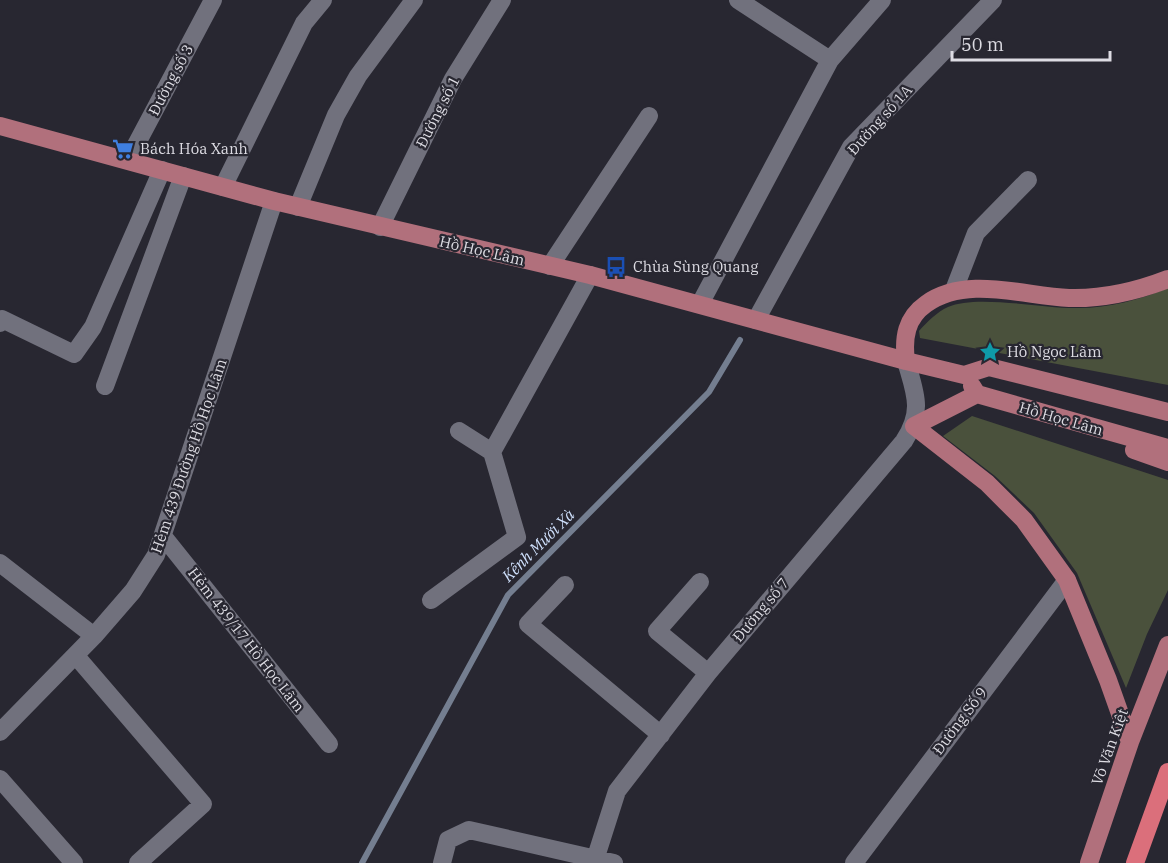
<svg xmlns="http://www.w3.org/2000/svg" width="1168" height="863" font-family="'IBM Plex Serif',serif">
  <rect width="100%" height="100%" fill="#282731"/>
  <!-- green -->
  <path fill="#4a513c" d="M1168 288V385L920 338 919 331C927 322 937 312 948 307 977 294 1044 309 1078 308 1110 308 1139 300 1168 288Z
    M972 416 1168 480V590L1147 634 1126 688 1077 573 1034 513 995 476 943 436Z"/>
  <g fill="none" stroke-linecap="round" stroke-linejoin="round">
    <!-- stream -->
    <path stroke="#747e90" stroke-width="6" d="M362 863 508 595 709 392 740 340"/>
    <!-- minor -->
    <path stroke="#71717d" stroke-width="18" d="M738 0 830 60
      M128 160 213 0
      M223 187 304 23 323 0
      M298 207 336 115 358 76 414 0
      M380 227 453 79 502 0
      M550 266 649 116
      M954 290 976 233 1028 180
      M700 304 830 60 882 0
      M756 320 851 147 993 0
      M0 323 2 319 74 354 93 327 162 170
      M105 386 183 176
      M459 431 492 452 590 275
      M163 536 329 744
      M0 563 94 636
      M700 582 657 631 708 673
      M565 585 528 624 661 735
      M431 600 517 537 492 452
      M76 656 203 804 138 863
      M0 732 94 636 133 591 156 555 274 201
      M0 779 74 863
      M442 863 448 840 469 830 614 863
      M594 863 617 791 708 673 904 441C924 410 915 393 906 361
      M854 863 1067 580"/>
    <!-- major -->
    <path stroke="#b1707c" stroke-width="18" d="M0 126 274 201 590 275 906 361 964 375 989 367 1168 412
      M906 361C903 338 906 318 926 304 967 275 1023 296 1069 298 1103 299 1137 291 1168 279
      M972 386 977 394 1168 448
      M977 394 914 426 987 483 1024 520 1067 580 1108 680 1130 742
      M1134 450 1168 462
      M1089 863 1130 742 1168 645"/>
    <!-- highway -->
    <path stroke="#db6f7b" stroke-width="18" d="M1135 863 1168 772"/>
  </g>
  <!-- icons -->
  <defs>
    <symbol id="supermarket-bare" viewBox="-9 -9 18 18"><path d="M-6-5.5h2.5l.6 2H6L4.5 2H-2.5L-4.4-4H-6ZM-1.5 3.2a1.3 1.3 0 1 0 .1 0ZM3 3.2a1.3 1.3 0 1 0 .1 0Z" fill="#3f7fe0" stroke="#282731" stroke-width="2.5" paint-order="stroke"/></symbol>
    <symbol id="bus-bare" viewBox="-9 -9 18 18"><path d="M-5-6H5V4H4V6H2V4H-2V6H-4V4H-5ZM-3.5-4V0h7V-4ZM-3.5 1.2v1.5H-2V1.2ZM2 1.2v1.5H3.5V1.2Z" fill="#1a4fb4" stroke="#282731" stroke-width="2.5" paint-order="stroke"/></symbol>
    <symbol id="sight-bare" viewBox="-9 -9 18 18"><path d="M0-6L1.8-2.2L6-1.7L2.9 1.2L3.7 5.4L0 3.3L-3.7 5.4L-2.9 1.2L-6-1.7L-1.8-2.2Z" fill="#0f9aa8" stroke="#282731" stroke-width="2.5" paint-order="stroke"/></symbol>
  </defs>
  <g fill-rule="evenodd">
    <use href="#supermarket-bare" x="108" y="134" width="30" height="30"/>
    <use href="#bus-bare" x="601" y="252" width="30" height="30"/>
    <use href="#sight-bare" x="975" y="337" width="30" height="30"/>
  </g>
  <g text-anchor="middle" stroke-width="4.5" stroke-linejoin="round" paint-order="stroke">
    <!-- street labels -->
    <g font-size="15" fill="#dddce3" stroke="#282731">
      <text transform="translate(171 80) rotate(-62)" y="5">Đường số 3</text>
      <text transform="translate(438 112) rotate(-63)" y="5">Đường số 1</text>
      <text transform="translate(880 120) rotate(-48)" y="5">Đường số 1A</text>
      <text transform="translate(482 251) rotate(13)" y="5">Hồ Học Lãm</text>
      <text transform="translate(1061 419) rotate(16)" y="5">Hồ Học Lãm</text>
      <text transform="translate(189 456) rotate(-71)" y="5">Hẻm 439 Đường Hồ Học Lãm</text>
      <text transform="translate(761 610) rotate(-50)" y="5">Đường số 7</text>
      <text transform="translate(246 640) rotate(52)" y="5">Hẻm 439/17 Hồ Học Lãm</text>
      <text transform="translate(960 721) rotate(-53)" y="5">Đường Số 9</text>
      <text transform="translate(1110 747) rotate(-70)" y="5">Võ Văn Kiệt</text>
    </g>
    <!-- poi labels -->
    <g font-size="15" fill="#dddce3" stroke="#282731" text-anchor="start">
      <text x="140" y="154">Bách Hóa Xanh</text>
      <text x="633" y="272">Chùa Sùng Quang</text>
      <text x="1007" y="357">Hồ Ngọc Lãm</text>
    </g>
    <!-- water labels -->
    <g font-size="16" font-style="italic" fill="#cedffb" stroke="#282731">
      <text transform="translate(538 545) rotate(-45)" y="6">Kênh Mười Xà</text>
    </g>
  </g>
  <!-- scale -->
  <path d="M952 51v9h158v-9" fill="none" stroke="#dddce3" stroke-width="3"/>
  <text x="961" y="51" font-size="18" fill="#dddce3" stroke="#282731" stroke-width="4.5" paint-order="stroke">50 m</text>
</svg>
